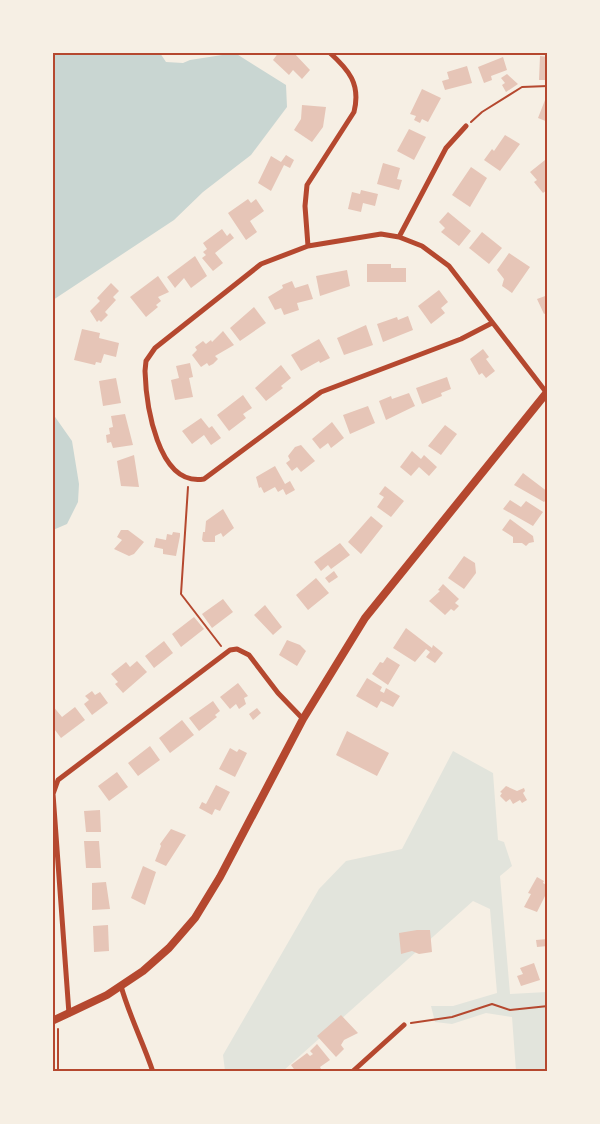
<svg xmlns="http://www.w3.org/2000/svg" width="600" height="1124" font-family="'Golos Text',sans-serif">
  <rect width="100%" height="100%" fill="#f6efe4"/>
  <!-- green -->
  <path fill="#e2e4dc" d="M453 751 493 773 498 840 504 842 512 866 500 876 510 994 547 992V1071H516L512 1017 486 1013 452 1024 435 1022 431 1006H453L497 993 490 909 473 901 283 1071H225L223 1055 319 889 346 861 402 849Z"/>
  <!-- water -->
  <path fill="#c9d6d2" d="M53 52 160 53 166 62 183 63 190 60 235 53 286 85 287 107 251 155 203 192 174 220 53 300Z
    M53 414 72 441 79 484 78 502 67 524 53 530Z"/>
  <!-- building -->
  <path fill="#e6c5b7" d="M279 52H293L310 70 302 79 293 70 289 75 273 60Z
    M540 56 548 57V80H539Z
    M503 57 507 70 491 76 492 80 484 83 478 67Z
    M467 66 472 83 445 90 442 81 449 79 447 72Z
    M507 74 518 84 506 92 502 85 505 83 501 78Z
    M422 89 441 98 428 122 422 119 420 123 414 120 416 116 410 114Z
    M545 100 548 101V122L538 118Z
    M302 105 326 107 323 127 312 142 294 130 301 119Z
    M409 129 426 137 414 160 397 151Z
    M505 135 520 144 500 171 484 160 492 149 494 151Z
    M286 155 294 160 290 168 284 165 271 191 258 183 271 156 281 162Z
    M545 160 548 163V189L543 193 534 182 537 180 530 172Z
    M383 163 400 168 397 179 402 180 399 190 377 184Z
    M471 167 487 178 470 207 452 195Z
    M361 190 378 194 375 206 363 203 361 212 348 209 352 192 360 194Z
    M248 199 251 203 256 199 264 211 250 221 257 232 246 240 228 213Z
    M448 212 471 231 459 246 441 232 445 228 439 222Z
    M222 229 227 236 230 233 234 238 215 253 223 263 213 271 202 258 206 255 203 252 207 249 203 243Z
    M482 232 502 248 489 264 469 248Z
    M509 253 530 267 512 293 502 286 504 279 497 270Z
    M195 256 207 276 191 288 184 278 175 288 167 277Z
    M367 264H391V268H406V282H367Z
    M347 270 350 286 320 296 316 276Z
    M158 276 169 292 158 297 161 301 156 305 158 307 146 317 130 297Z
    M292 281 295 288 308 284 313 299 297 303 299 310 284 315 281 308 275 310 268 297 283 288 282 285Z
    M111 283 119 291 113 297 116 300 105 312 108 315 101 322 99 320 97 322 90 311 100 301 97 298Z
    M439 290 448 302 441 308 445 313 431 324 418 306Z
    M548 295V312L544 314 537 299Z
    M254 307 266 323 240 341 230 328Z
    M408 316 413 330 383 342 377 324 397 317 398 320Z
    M366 325 373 345 344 355 337 338Z
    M82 329 100 333 99 338 119 343 116 357 104 354 101 363 96 362 95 365 74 360Z
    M223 331 234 345 215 356 218 359 213 364 209 366 207 363 201 367 192 355 197 350 195 347 203 341 206 344 211 340 212 342Z
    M319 339 330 358 320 363 319 361 301 371 291 355Z
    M483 349 489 357 486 359 495 371 486 378 482 373 479 375 470 359Z
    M190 363 193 377 189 378 193 397 175 400 171 380 179 378 176 366Z
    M281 365 291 378 281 386 283 388 266 401 255 388Z
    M447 377 451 389 441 393 442 396 422 404 416 388Z
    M116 378 121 403 103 406 99 381Z
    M409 393 415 406 386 420 379 401 391 396 392 399Z
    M243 395 252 408 243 414 246 418 229 431 217 415Z
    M368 406 375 423 350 434 343 415Z
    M125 414 133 445 113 448 111 442 107 443 106 435 110 434 109 428 113 427 111 416Z
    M201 418 209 428 212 426 221 438 211 445 204 435 192 444 182 431Z
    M332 422 344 438 331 448 328 443 320 449 312 439Z
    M445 425 457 434 441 455 428 446Z
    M301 445 315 461 301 472 297 467 292 471 286 463 290 460 288 456 295 447Z
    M412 451 421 459 424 455 437 467 429 476 419 467 411 476 400 467Z
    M134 455 139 487 121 486 117 461Z
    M275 466 285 484 290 481 295 490 286 495 283 489 278 492 275 487 264 493 261 487 259 488 256 477Z
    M523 473 548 492V498L544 502 514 485Z
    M385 486 404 501 391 517 377 507 384 497 379 494Z
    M510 500 521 507 526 501 543 512 533 526 503 509Z
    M223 509 234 528 223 537 221 533 215 536V542H204L202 540 203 532H205L206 521Z
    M371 516 383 526 361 554 348 542Z
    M510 519 533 536 534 542 529 543 526 546 522 543H513V537L502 530Z
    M121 530H128L144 542 134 554 129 556 114 549 122 540 117 537Z
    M173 532 180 533V536L176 556 163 554V549L154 547 156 538 166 540 167 534 172 535Z
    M340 543 350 555 331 569 328 565 321 571 314 562Z
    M464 556 475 563 476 573 464 589 448 578Z
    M334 571 338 577 329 583 325 578Z
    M316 578 329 593 308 610 296 595Z
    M443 584 459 599 455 603 459 606 454 611 451 609 445 615 429 601 440 591 438 590Z
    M223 599 233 612 212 628 202 614Z
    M265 605 282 627 273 635 254 615Z
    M194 617 204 629 181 647 172 634Z
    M406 628 432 648 433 645 443 653 435 663 426 657 430 652 426 649 415 662 393 648Z
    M287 640 300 645 306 651 297 666 279 655Z
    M164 641 173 653 154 668 145 656Z
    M387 657 400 665 388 685 372 674 380 662 383 663Z
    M137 661 147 672 123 693 115 684 118 682 111 674 126 662 130 667Z
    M367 678 382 687 380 691 384 693 386 688 400 696 393 707 381 701 377 708 356 696Z
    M238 683 248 696 244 698 246 704 239 709 236 704 230 709 220 697Z
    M92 691 95 695 100 692 108 703 92 715 84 704 89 700 85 696Z
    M213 701 220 711 215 715 217 717 199 731 189 718Z
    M52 705 62 717 75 707 85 720 61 738 52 726Z
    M257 708 261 713 253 720 249 714Z
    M182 720 194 735 170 753 159 738Z
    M347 731 389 753 377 776 336 755Z
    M150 746 160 760 138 776 128 763Z
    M230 748 237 752 239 749 247 753 235 777 219 769Z
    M117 772 128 787 109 801 98 786Z
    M216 785 230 792 220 811 215 809 212 815 199 808 202 802 206 804Z
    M506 786 517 791 524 788 525 791 523 793 527 800 522 803 520 800 513 804 510 799 506 802 500 796 502 793 500 792Z
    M100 810 101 832H86L84 811Z
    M171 829 186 835 166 866 155 861 161 846 160 844Z
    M84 841H99L101 868H86Z
    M143 866 156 872 145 905 131 898Z
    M537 877 544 881 543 883 548 886V890L537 912 524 907 531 894 528 893Z
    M106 882 110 909 92 910V883Z
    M108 925 109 951 94 952 93 926Z
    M417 930H430L432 952 419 954 412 951 401 954 399 933Z
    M547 939 548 946 537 947 536 940Z
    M534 963 540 980 521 986 517 976 523 974 520 968Z
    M341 1015 358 1033 344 1040 341 1045 344 1049 336 1057 317 1036Z
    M317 1044 330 1060 320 1067 321 1069 319 1072H296L291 1065 307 1053 310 1056 313 1054 310 1051Z"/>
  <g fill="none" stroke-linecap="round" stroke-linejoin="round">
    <!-- path -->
    <path stroke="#b5482f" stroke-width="2" d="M471 122 482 112 522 87 548 86
      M188 487 181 594 221 646
      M411 1023 452 1017 492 1004 510 1010 548 1006
      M58 1029V1072"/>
    <!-- minor -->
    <path stroke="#b5482f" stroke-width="5" d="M399 237 446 148 466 126
      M308 246 305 206 307 185 354 112C361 84 349 70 329 52
      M492 323 461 339 321 392 204 479C157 487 146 403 145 371L146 361 155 348 261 264 308 246 381 234 399 237 422 246 449 266 546 392
      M121 986C129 1015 143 1042 153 1072
      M69 1014 53 794 58 780 230 650 237 649 249 655 278 693 303 719
      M352 1072 404 1025"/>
    <!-- secondary -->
    <path stroke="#b5482f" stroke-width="8" d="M52 1021 107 995 143 971 169 948 195 918 220 877 303 719 365 618 548 391"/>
  </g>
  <!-- border -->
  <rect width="600" height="1124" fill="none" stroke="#f6efe4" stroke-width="108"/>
  <rect x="54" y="54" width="492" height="1016" fill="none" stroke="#b5482f" stroke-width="2"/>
</svg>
